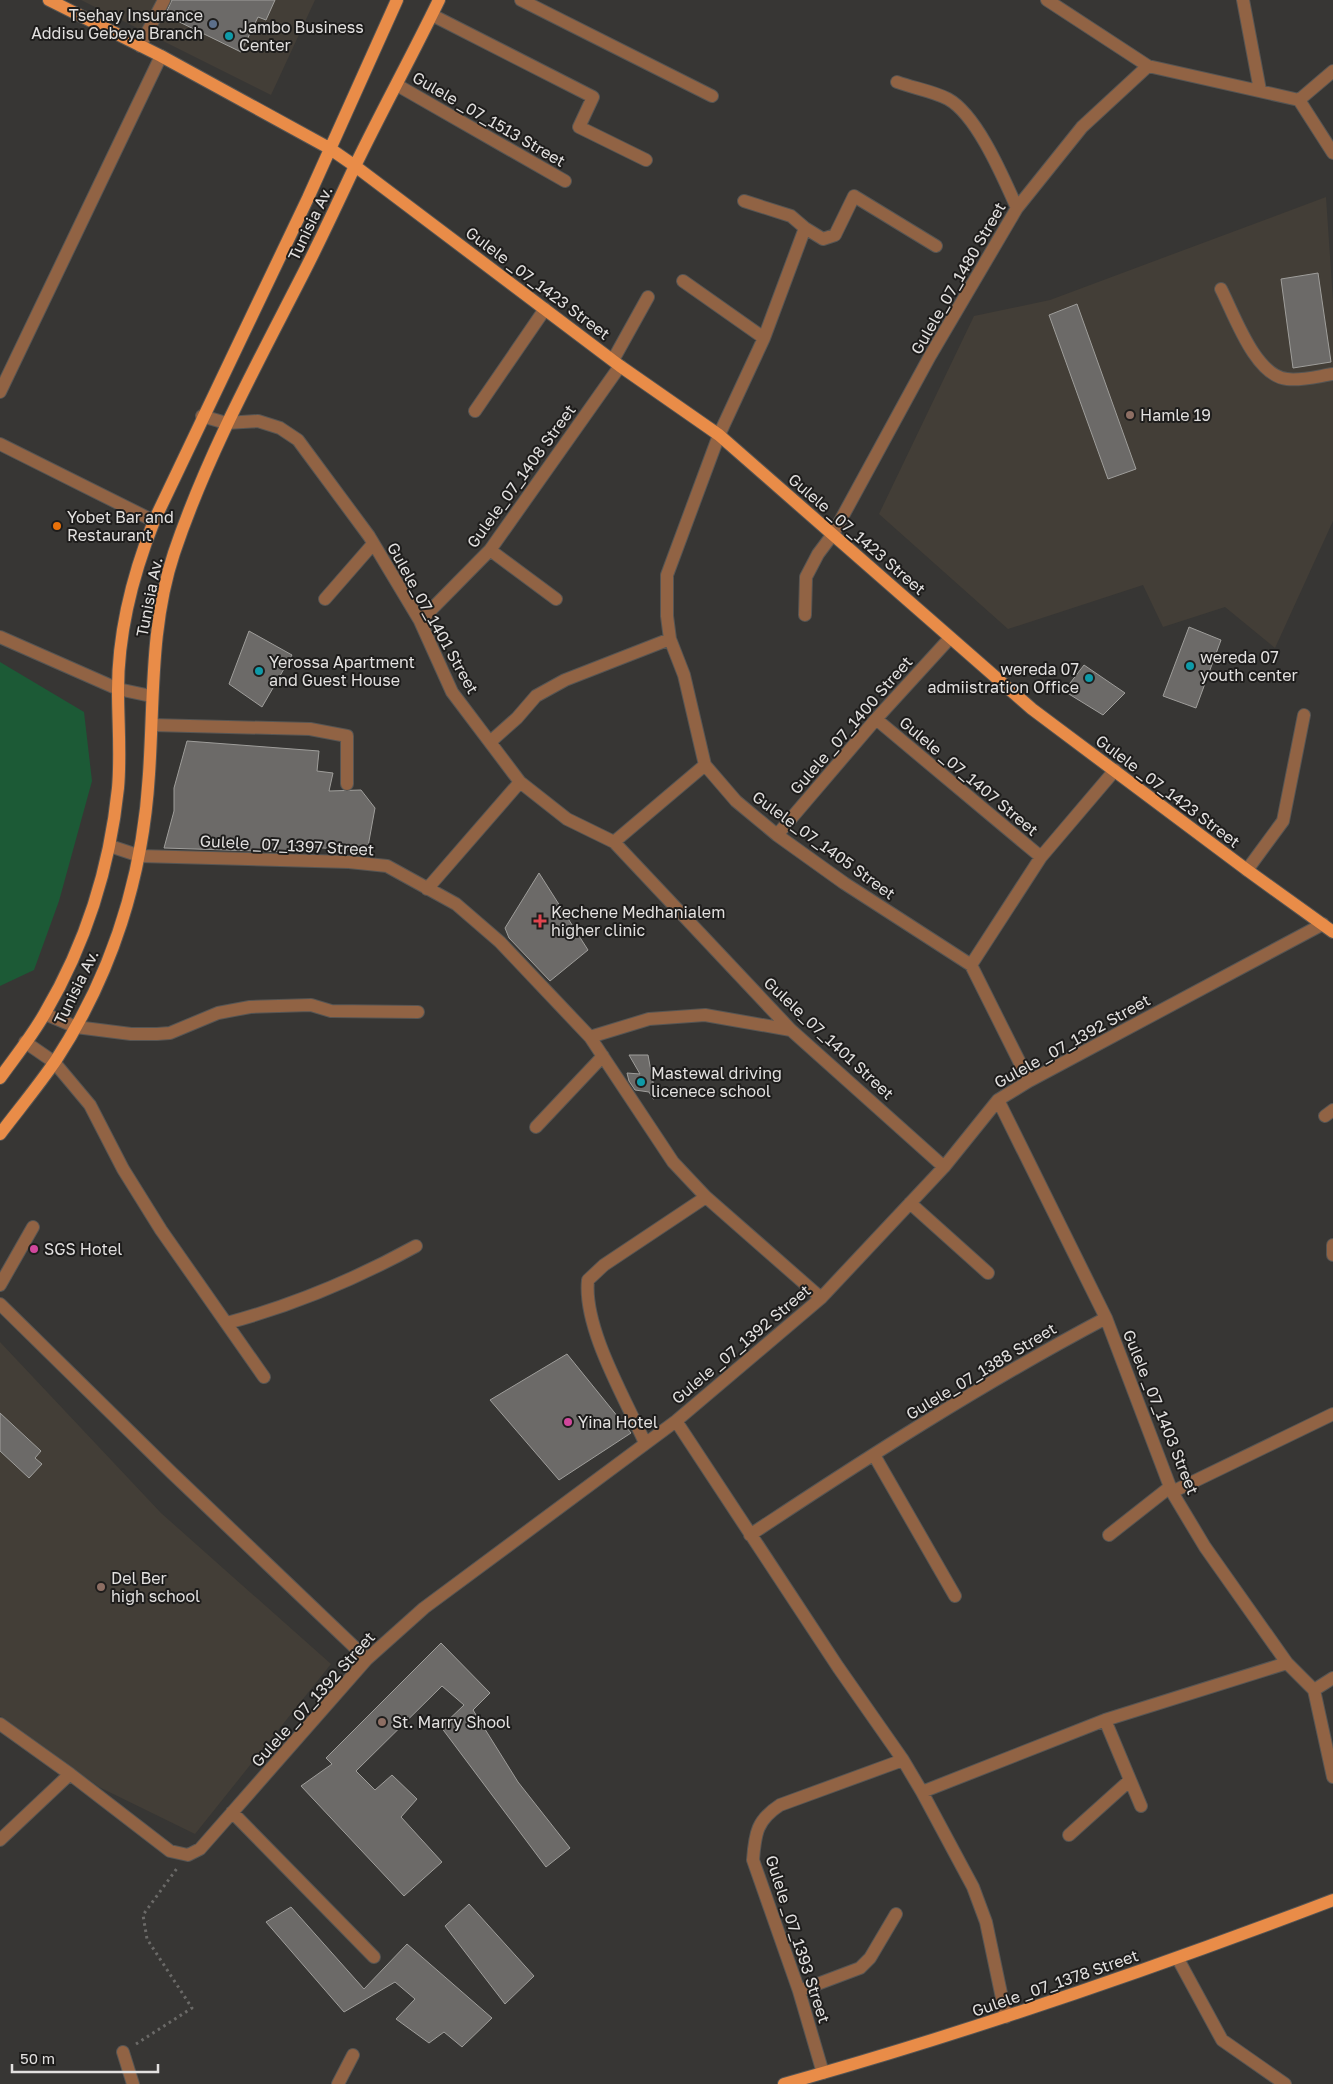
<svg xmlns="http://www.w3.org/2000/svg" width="1333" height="2084" font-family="'Golos Text',sans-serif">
  <rect width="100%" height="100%" fill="#373634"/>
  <!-- built -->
  <path fill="#433e37" d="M81 0H315L271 95Z
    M1326 197 1333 301V521L1275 648 1225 607 1163 627 1143 585 1008 629 879 514 974 316 1050 300Z
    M0 1342 161 1513 331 1664 195 1834 99 1787 0 1716Z"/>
  <!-- green -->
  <path fill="#1c5a36" d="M0 662 84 712 92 781 59 901 34 970 0 986Z"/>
  <!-- building -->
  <path fill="#6c6a68" stroke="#9f9e9b" d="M172 0H275L266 20 258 17 241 52 165 15Z
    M1318 273 1331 362 1293 368 1281 279Z
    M1077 304 1136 469 1108 479 1049 315Z
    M1189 627 1221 640 1196 708 1163 696Z
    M249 631 292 655 262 707 229 684Z
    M1084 665 1125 693 1103 715 1064 691Z
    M187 741 319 751 317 771 333 773 329 791 361 790 375 808 367 852 290 845 288 852 164 848 174 811V788Z
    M539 873 588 950 550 981 509 938 505 928Z
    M629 1055H648L656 1098 653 1099 649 1092 635 1090 629 1081 627 1073 640 1074Z
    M567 1354 631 1433 559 1480 490 1400Z
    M0 1413 41 1451 35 1458 42 1464 29 1478 0 1451Z
    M441 1643 490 1693 473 1710 518 1782 570 1848 546 1867 441 1727 464 1705 442 1686 356 1771 375 1790 392 1775 417 1799 401 1817 442 1862 404 1896 301 1786 332 1764 326 1758Z
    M469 1904 534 1976 505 2004 445 1926Z
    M291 1907 364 1989 407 1944 492 2018 462 2047 444 2032 429 2043 396 2019 415 1999 395 1982 344 2012 266 1922Z"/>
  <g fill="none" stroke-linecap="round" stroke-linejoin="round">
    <defs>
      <path id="minor" d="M521 0 712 96
        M1047 0 1148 66 1299 100
        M1243 0 1260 90
        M432 15 593 97 579 127 646 160
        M140 46 164 0
        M897 82C913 88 933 91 948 99 977 115 1003 177 1017 208
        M397 85 565 181
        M1299 100 1333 153
        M1299 100 1333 71
        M744 201 791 216 805 228 764 338 719 435 667 575V616L670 639 684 675 705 765 736 801 777 835 844 883 971 965
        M805 228 823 239 835 235 854 196 936 246
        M683 281 764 338
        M1221 289C1234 314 1255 376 1287 379 1301 381 1319 376 1333 374
        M613 360 648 297
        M0 392 161 56
        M475 411 545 309
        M202 416 226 423 258 421 280 428 298 440 369 536 420 621 452 692 520 782 567 819 614 842 791 1030 944 1167
        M0 444 154 521
        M490 550 556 599
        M325 599 373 544
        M805 615 806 577 818 554 833 534 930 356 1017 208 1082 127 1148 66
        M420 621 490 550 620 366
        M0 637 118 689 151 696
        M876 719 1041 857
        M152 725 310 729 347 736V784
        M490 742 517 718 536 696 565 680 670 639
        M777 835 876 719 950 638
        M614 842 705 765
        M110 846 140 856 349 862 387 866 456 904 500 942 590 1037 673 1162 706 1197 821 1298
        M1247 870 1283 821 1304 715
        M427 889 520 782
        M971 965 1041 857 1115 770
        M971 965 1029 1081
        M45 1014 76 1027 131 1034H157L170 1033 218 1013 250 1007 311 1005 331 1011 418 1012
        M590 1037 649 1019 705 1015 791 1030
        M25 1042 54 1062 90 1105 123 1169 161 1230 264 1377
        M998 1100 1106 1318 1172 1492 1205 1547 1287 1663 1314 1690 1333 1777
        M1325 1116 1333 1110
        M536 1127 603 1056
        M910 1203 988 1273
        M1333 1245V1255
        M0 1285 33 1227
        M0 1304 172 1473 367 1659
        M227 1323C294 1305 356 1279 416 1246
        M676 1421 838 1667 903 1760 922 1792 973 1887 986 1922 1006 2017
        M645 1443C625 1398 583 1328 588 1280L604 1265 706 1197
        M874 1455 955 1596
        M1172 1492 1333 1414
        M750 1535C866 1458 983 1383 1106 1318
        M1109 1535 1170 1487
        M1314 1690 1333 1678
        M1105 1720 1141 1806
        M0 1724 70 1774 170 1851 188 1855 200 1849 367 1659 424 1608 676 1421 821 1298 944 1167 998 1100 1029 1081 1323 924
        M922 1792 1105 1720 1287 1663
        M232 1812 374 1957
        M1069 1835 1129 1781
        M0 1840 70 1774
        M1178 1959 1222 2040 1285 2084
        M799 1991 860 1968 870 1958 896 1914
        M123 2052 133 2084
        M823 2073 799 1991 753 1860C755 1833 757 1820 780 1805L903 1760
        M338 2084 353 2055"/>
      <path id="major" d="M49 0 161 56 329 148 355 166 620 366 719 435 1032 709 1247 870 1333 932
        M0 1078C15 1057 32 1036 45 1013 85 945 110 867 118 788 121 755 118 723 118 690 118 634 133 574 154 521L308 198 397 0
        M0 1134C19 1109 39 1085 56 1060 112 974 143 876 149 774 154 700 150 625 174 553 207 455 257 364 304 272 322 237 338 202 355 166 382 110 412 56 439 0
        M784 2084C970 2032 1152 1969 1333 1900"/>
    </defs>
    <!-- minor casing -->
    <use href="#minor" stroke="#565553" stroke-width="14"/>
    <!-- major casing -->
    <use href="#major" stroke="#565553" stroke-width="14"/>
    <!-- path -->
    <path stroke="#6b6a68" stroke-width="3" stroke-dasharray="2.5 4" stroke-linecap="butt" d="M136 2044 192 2008 147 1939 143 1915 178 1867"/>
    <!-- minor -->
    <use href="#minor" stroke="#916344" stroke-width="12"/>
    <!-- major -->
    <use href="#major" stroke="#e98c48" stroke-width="12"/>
  </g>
  <!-- markers -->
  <circle fill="#5c6f8a" stroke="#1e1d1c" stroke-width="2" cx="213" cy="24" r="5"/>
  <g fill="#0f9aa8" stroke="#1e1d1c" stroke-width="2">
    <circle cx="229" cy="36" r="5"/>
    <circle cx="1190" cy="666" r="5"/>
    <circle cx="259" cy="671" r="5"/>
    <circle cx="1089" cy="678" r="5"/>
    <circle cx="641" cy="1082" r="5"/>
  </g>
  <g fill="#8d6e63" stroke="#1e1d1c" stroke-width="2">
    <circle cx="1130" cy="415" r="5"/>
    <circle cx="101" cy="1587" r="5"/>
    <circle cx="382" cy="1722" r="5"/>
  </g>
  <circle fill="#e8710a" stroke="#1e1d1c" stroke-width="2" cx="57" cy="526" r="5"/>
  <path fill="#e0444e" stroke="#1e1d1c" stroke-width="2" d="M537.5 913.5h5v5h5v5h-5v5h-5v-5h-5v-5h5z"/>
  <g fill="#d1479c" stroke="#1e1d1c" stroke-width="2">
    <circle cx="34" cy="1249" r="5"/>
    <circle cx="568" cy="1422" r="5"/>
  </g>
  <g text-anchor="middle" stroke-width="4" stroke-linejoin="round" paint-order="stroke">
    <!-- poi labels -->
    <g font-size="16" fill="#e2e0df" stroke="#1e1d1c" text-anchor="start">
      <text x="203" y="21" text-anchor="end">Tsehay Insurance<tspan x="203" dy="18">Addisu Gebeya Branch</tspan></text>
      <text x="239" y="33">Jambo Business<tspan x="239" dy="18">Center</tspan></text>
      <text x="1140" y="421">Hamle 19</text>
      <text x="67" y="523">Yobet Bar and<tspan x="67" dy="18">Restaurant</tspan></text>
      <text x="1200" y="663">wereda 07<tspan x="1200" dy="18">youth center</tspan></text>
      <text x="269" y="668">Yerossa Apartment<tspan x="269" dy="18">and Guest House</tspan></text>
      <text x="1079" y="675" text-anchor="end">wereda 07<tspan x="1079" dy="18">admiistration Office</tspan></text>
      <text x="551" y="918">Kechene Medhanialem<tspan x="551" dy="18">higher clinic</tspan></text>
      <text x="651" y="1079">Mastewal driving<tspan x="651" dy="18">licenece school</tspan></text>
      <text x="44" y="1255">SGS Hotel</text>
      <text x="578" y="1428">Yina Hotel</text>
      <text x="111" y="1584">Del Ber<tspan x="111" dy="18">high school</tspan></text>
      <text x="392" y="1728">St. Marry Shool</text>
    </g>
    <!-- street labels -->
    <g font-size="16" fill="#e2e0df" stroke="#1e1d1c">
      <text transform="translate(489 119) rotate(30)" y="6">Gulele _07_1513 Street</text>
      <text transform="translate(310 223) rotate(-64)" y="6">Tunisia Av.</text>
      <text transform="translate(958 278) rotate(-60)" y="6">Gulele_07_1480 Street</text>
      <text transform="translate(538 283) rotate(37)" y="6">Gulele _07_1423 Street</text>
      <text transform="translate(521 476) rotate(-54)" y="6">Gulele_07_1408 Street</text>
      <text transform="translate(857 534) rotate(41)" y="6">Gulele _07_1423 Street</text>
      <text transform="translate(149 597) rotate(-79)" y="6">Tunisia Av.</text>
      <text transform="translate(433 618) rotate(61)" y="6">Gulele_07_1401 Street</text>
      <text transform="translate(851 725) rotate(-49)" y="6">Gulele _07_1400 Street</text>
      <text transform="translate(969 776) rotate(40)" y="6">Gulele _07_1407 Street</text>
      <text transform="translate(1168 791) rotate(37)" y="6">Gulele _07_1423 Street</text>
      <text transform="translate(287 845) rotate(3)" y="6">Gulele _07_1397 Street</text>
      <text transform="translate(824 845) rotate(36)" y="6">Gulele_07_1405 Street</text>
      <text transform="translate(76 987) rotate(-64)" y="6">Tunisia Av.</text>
      <text transform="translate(829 1038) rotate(43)" y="6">Gulele_07_1401 Street</text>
      <text transform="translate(1072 1041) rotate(-29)" y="6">Gulele _07_1392 Street</text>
      <text transform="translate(741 1344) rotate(-40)" y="6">Gulele _07_1392 Street</text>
      <text transform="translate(981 1371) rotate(-31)" y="6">Gulele_07_1388 Street</text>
      <text transform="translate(1161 1412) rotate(68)" y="6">Gulele _07_1403 Street</text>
      <text transform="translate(313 1699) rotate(-48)" y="6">Gulele _07_1392 Street</text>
      <text transform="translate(798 1939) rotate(72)" y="6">Gulele _07_1393 Street</text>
      <text transform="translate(1055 1983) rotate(-19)" y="6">Gulele _07_1378 Street</text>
    </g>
  </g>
  <!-- scale -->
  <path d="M12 2064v8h146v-8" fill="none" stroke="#e2e0df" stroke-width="2.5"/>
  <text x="20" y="2064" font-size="15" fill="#e2e0df" stroke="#1e1d1c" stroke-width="4" paint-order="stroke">50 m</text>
</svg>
